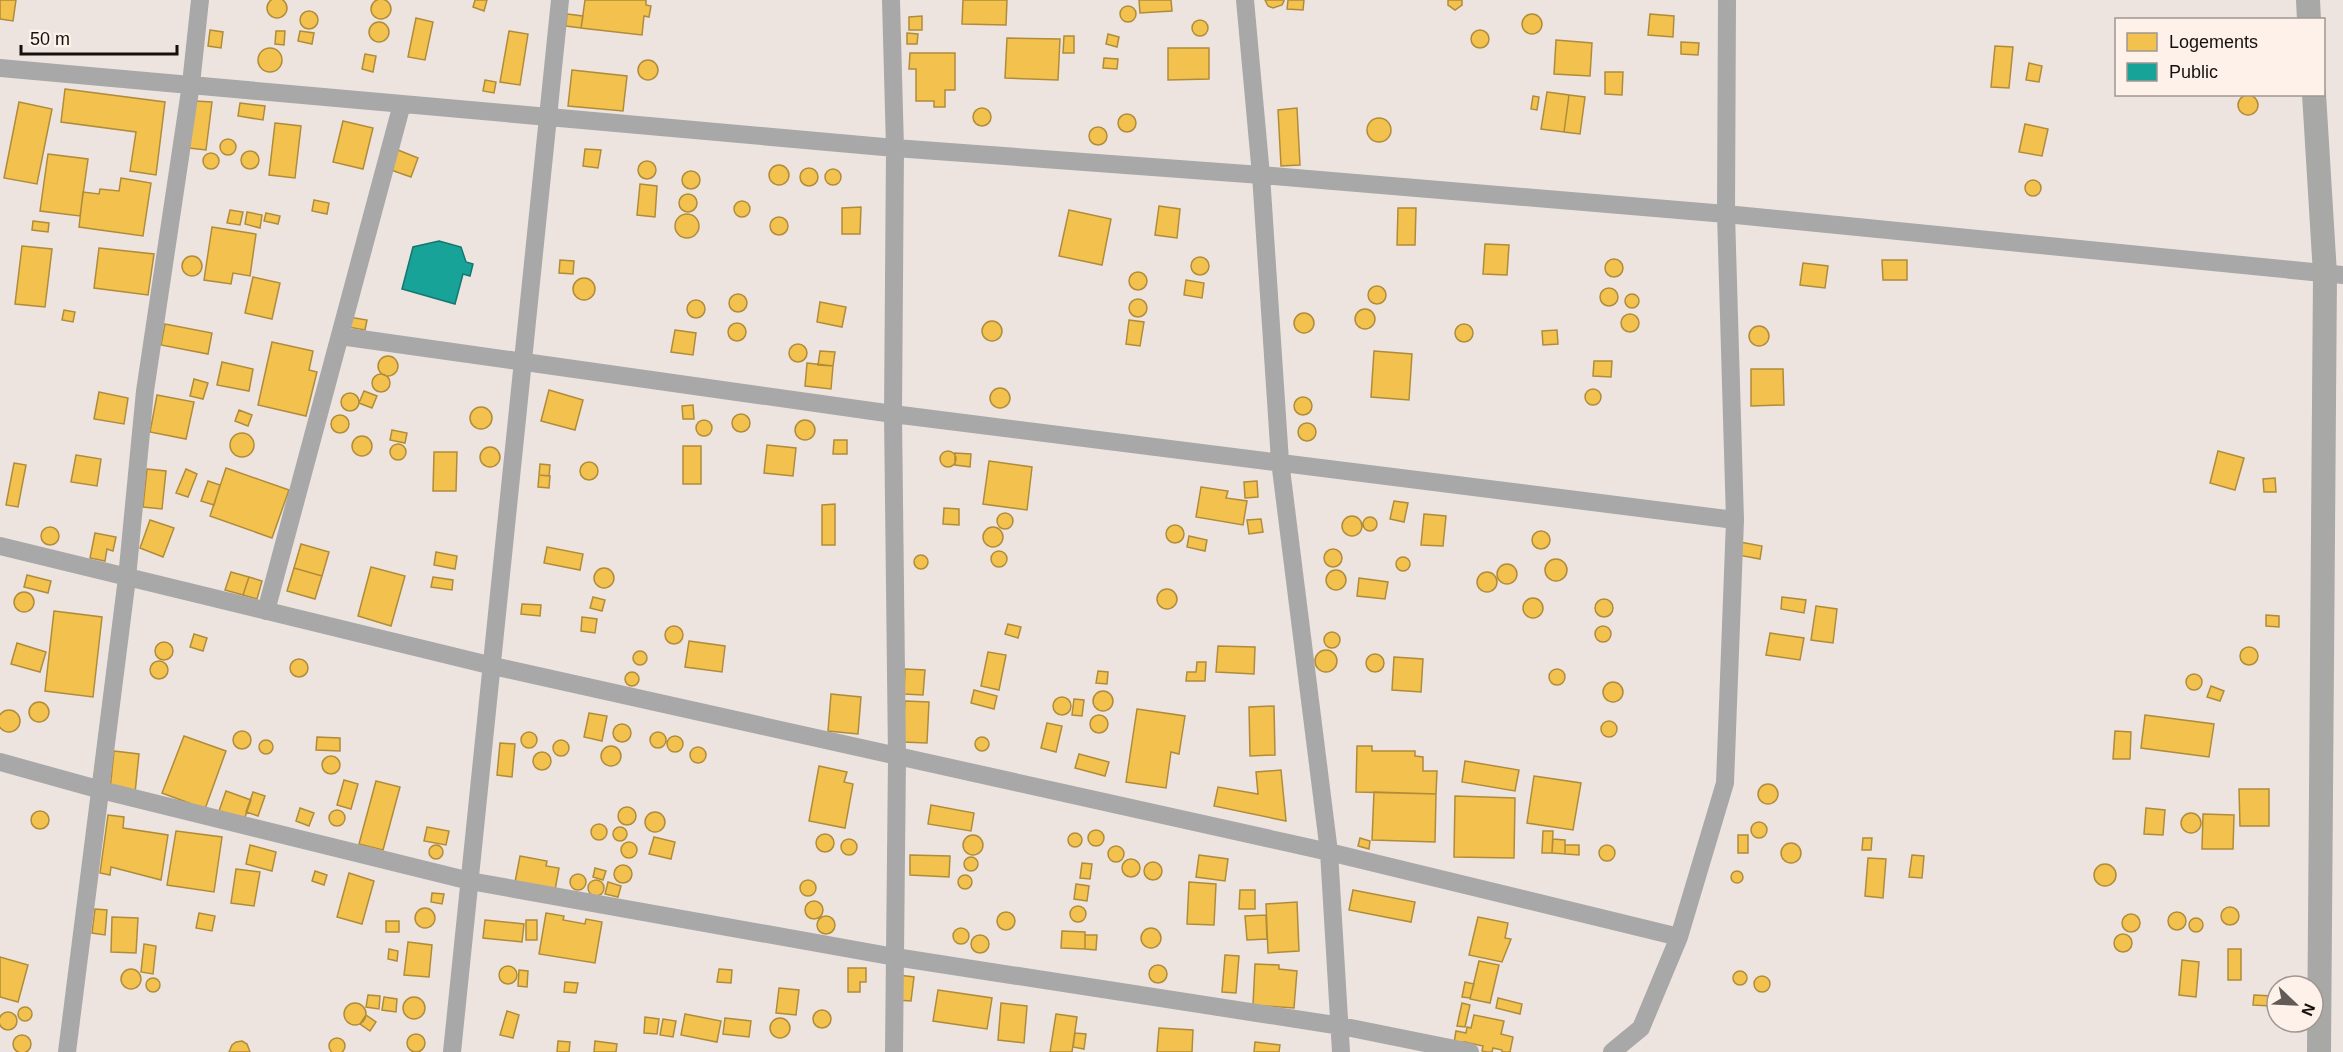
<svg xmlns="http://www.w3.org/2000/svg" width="2343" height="1052" font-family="Helvetica,sans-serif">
  <rect width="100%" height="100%" fill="#ede4e0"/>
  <!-- homes -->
  <path fill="#f2c14e" stroke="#b08c3a" stroke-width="1.5" d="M267 8a10 10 0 1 1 20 0a10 10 0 1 1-20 0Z
    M371 9a10 10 0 1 1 20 0a10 10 0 1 1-20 0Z
    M0 0H16L13 21 0 19Z
    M475 0H487L484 11 473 7Z
    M585 0H646V5L651 6 649 17 644 16 642 35 581 28Z
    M963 0H1007L1006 25 962 24Z
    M1139 0H1171L1172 11 1140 13Z
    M1265 0H1284V1L1282 5 1273 8 1268 6Z
    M1288 0H1304L1303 10 1287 9Z
    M1462 0V5L1455 10 1448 5V0Z
    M1120 14a8 8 0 1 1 16 0a8 8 0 1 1-16 0Z
    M300 20a9 9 0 1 1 18 0a9 9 0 1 1-18 0Z
    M1522 24a10 10 0 1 1 20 0a10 10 0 1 1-20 0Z
    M567 14 583 16 581 28 566 26Z
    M1650 14 1674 16 1673 37 1648 35Z
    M922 16V30H909V17Z
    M416 18 433 22 425 60 408 57Z
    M1192 28a8 8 0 1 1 16 0a8 8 0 1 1-16 0Z
    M369 32a10 10 0 1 1 20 0a10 10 0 1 1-20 0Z
    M210 30 223 32 221 48 208 46Z
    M1471 39a9 9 0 1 1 18 0a9 9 0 1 1-18 0Z
    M276 31H285L284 45 275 44Z
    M300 31 314 33 312 44 298 41Z
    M509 31 528 34 520 85 500 82Z
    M907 33 918 34 917 44H907Z
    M1108 34 1119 37 1117 47 1106 44Z
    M1064 36H1074V53H1063Z
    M1007 38 1060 39 1058 80 1005 78Z
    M1556 40 1592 43 1590 76 1554 74Z
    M1681 42 1699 43 1698 55 1681 54Z
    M1995 46 2013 47 2009 88 1991 87Z
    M1168 48H1209V79L1168 80Z
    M258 60a12 12 0 1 1 24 0a12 12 0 1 1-24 0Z
    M910 53H955V90H945V107H934V101H916V69H909Z
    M365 54 376 56 373 72 362 69Z
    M1104 58 1118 59 1117 69 1103 68Z
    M638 70a10 10 0 1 1 20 0a10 10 0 1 1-20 0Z
    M2029 63 2042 66 2039 82 2026 80Z
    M572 70 627 76 623 111 568 106Z
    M1605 72H1623L1622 95 1605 94Z
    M485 80 496 82 494 93 483 91Z
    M65 89 165 102 156 175 130 171 136 132 61 122Z
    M1547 92 1569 95 1564 132 1541 129Z
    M1569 95 1585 97 1580 134 1564 132Z
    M2238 105a10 10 0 1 1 20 0a10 10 0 1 1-20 0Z
    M1533 96 1539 97 1537 110 1531 109Z
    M195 101 212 102 206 150 189 148Z
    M19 102 52 109 37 184 4 178Z
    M240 103 265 106 263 120 238 116Z
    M1297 108 1300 165 1281 166 1278 110Z
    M973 117a9 9 0 1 1 18 0a9 9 0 1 1-18 0Z
    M1118 123a9 9 0 1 1 18 0a9 9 0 1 1-18 0Z
    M1367 130a12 12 0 1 1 24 0a12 12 0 1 1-24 0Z
    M343 121 373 128 363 169 333 162Z
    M275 123 301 126 295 178 269 175Z
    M2025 124 2048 129 2042 156 2019 152Z
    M1089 136a9 9 0 1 1 18 0a9 9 0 1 1-18 0Z
    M220 147a8 8 0 1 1 16 0a8 8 0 1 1-16 0Z
    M585 149 601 150 598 168 583 166Z
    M398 150 418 158 411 177 391 170Z
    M241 160a9 9 0 1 1 18 0a9 9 0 1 1-18 0Z
    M203 161a8 8 0 1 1 16 0a8 8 0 1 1-16 0Z
    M48 154 88 159 80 216 40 211Z
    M638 170a9 9 0 1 1 18 0a9 9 0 1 1-18 0Z
    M769 175a10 10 0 1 1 20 0a10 10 0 1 1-20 0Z
    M800 177a9 9 0 1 1 18 0a9 9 0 1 1-18 0Z
    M825 177a8 8 0 1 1 16 0a8 8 0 1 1-16 0Z
    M682 180a9 9 0 1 1 18 0a9 9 0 1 1-18 0Z
    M121 178 151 183 143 236 79 227 83 192 99 194 100 189 119 191Z
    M2025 188a8 8 0 1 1 16 0a8 8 0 1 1-16 0Z
    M640 184 657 186 655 217 637 215Z
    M679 203a9 9 0 1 1 18 0a9 9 0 1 1-18 0Z
    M314 200 329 203 327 214 312 211Z
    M734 209a8 8 0 1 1 16 0a8 8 0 1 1-16 0Z
    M1159 206 1180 209 1177 238 1155 235Z
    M861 207 860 234H842V208Z
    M1398 208H1416L1415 245H1397Z
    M230 210 243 212 240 225 227 223Z
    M1069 210 1111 219 1102 265 1059 256Z
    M247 212 262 215 260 228 245 224Z
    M266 213 280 216 278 224 264 221Z
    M675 226a12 12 0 1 1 24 0a12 12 0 1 1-24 0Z
    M770 226a9 9 0 1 1 18 0a9 9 0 1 1-18 0Z
    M33 221 49 223 48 232 32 230Z
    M212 227 256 234 250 276 233 273 231 284 204 280Z
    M1485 244 1509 245 1507 275 1483 274Z
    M22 246 52 249 45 307 15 304Z
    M99 248 154 254 148 295 94 288Z
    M182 266a10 10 0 1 1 20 0a10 10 0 1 1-20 0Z
    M1191 266a9 9 0 1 1 18 0a9 9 0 1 1-18 0Z
    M1605 268a9 9 0 1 1 18 0a9 9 0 1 1-18 0Z
    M560 260 574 261 573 274 559 273Z
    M1882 260H1907V280H1883Z
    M1803 263 1828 266 1825 288 1800 285Z
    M1129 281a9 9 0 1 1 18 0a9 9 0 1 1-18 0Z
    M253 277 280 283 272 319 245 313Z
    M573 289a11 11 0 1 1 22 0a11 11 0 1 1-22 0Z
    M1186 280 1204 283 1202 298 1184 295Z
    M1368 295a9 9 0 1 1 18 0a9 9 0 1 1-18 0Z
    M1600 297a9 9 0 1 1 18 0a9 9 0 1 1-18 0Z
    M729 303a9 9 0 1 1 18 0a9 9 0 1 1-18 0Z
    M1625 301a7 7 0 1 1 14 0a7 7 0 1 1-14 0Z
    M1129 308a9 9 0 1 1 18 0a9 9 0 1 1-18 0Z
    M687 309a9 9 0 1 1 18 0a9 9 0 1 1-18 0Z
    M820 302 846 307 842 327 817 322Z
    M1355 319a10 10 0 1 1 20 0a10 10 0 1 1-20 0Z
    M64 310 75 312 73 322 62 320Z
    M1294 323a10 10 0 1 1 20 0a10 10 0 1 1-20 0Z
    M1621 323a9 9 0 1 1 18 0a9 9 0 1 1-18 0Z
    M349 317 367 320 365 330 348 327Z
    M1129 320 1144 322 1140 346 1126 344Z
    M982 331a10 10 0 1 1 20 0a10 10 0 1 1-20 0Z
    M728 332a9 9 0 1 1 18 0a9 9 0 1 1-18 0Z
    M1455 333a9 9 0 1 1 18 0a9 9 0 1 1-18 0Z
    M165 324 212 333 208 354 161 345Z
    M1749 336a10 10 0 1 1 20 0a10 10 0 1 1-20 0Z
    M675 330 696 333 693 355 671 352Z
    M1557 330 1558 344 1543 345 1542 331Z
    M272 342 313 351 309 370 317 372 306 416 258 405Z
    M789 353a9 9 0 1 1 18 0a9 9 0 1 1-18 0Z
    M820 351 835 352 833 366 818 365Z
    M1374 351 1412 354 1409 400 1371 397Z
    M378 366a10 10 0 1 1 20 0a10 10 0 1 1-20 0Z
    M1594 361H1612L1611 377 1593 376Z
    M222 362 253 369 249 391 217 385Z
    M807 363 833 366 831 389 805 386Z
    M1751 369H1783L1784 405 1751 406Z
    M372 383a9 9 0 1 1 18 0a9 9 0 1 1-18 0Z
    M194 379 208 383 203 399 190 396Z
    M990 398a10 10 0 1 1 20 0a10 10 0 1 1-20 0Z
    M1585 397a8 8 0 1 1 16 0a8 8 0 1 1-16 0Z
    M549 390 583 400 575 430 541 421Z
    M364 391 377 396 372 408 359 403Z
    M99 392 128 398 124 424 94 419Z
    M341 402a9 9 0 1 1 18 0a9 9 0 1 1-18 0Z
    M157 395 194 402 186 439 150 432Z
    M1294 406a9 9 0 1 1 18 0a9 9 0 1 1-18 0Z
    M693 405 694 419H683L682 406Z
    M470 418a11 11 0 1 1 22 0a11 11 0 1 1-22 0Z
    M239 410 252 415 248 426 235 421Z
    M732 423a9 9 0 1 1 18 0a9 9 0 1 1-18 0Z
    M331 424a9 9 0 1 1 18 0a9 9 0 1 1-18 0Z
    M696 428a8 8 0 1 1 16 0a8 8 0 1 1-16 0Z
    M795 430a10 10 0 1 1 20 0a10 10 0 1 1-20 0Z
    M1298 432a9 9 0 1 1 18 0a9 9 0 1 1-18 0Z
    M392 430 407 433 405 443 390 440Z
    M230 445a12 12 0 1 1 24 0a12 12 0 1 1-24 0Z
    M352 446a10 10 0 1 1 20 0a10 10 0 1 1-20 0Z
    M834 440H847V454H833Z
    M390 452a8 8 0 1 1 16 0a8 8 0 1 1-16 0Z
    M767 445 796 448 793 476 764 473Z
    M683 446H701V484H683Z
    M480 457a10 10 0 1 1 20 0a10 10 0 1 1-20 0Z
    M940 459a8 8 0 1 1 16 0a8 8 0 1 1-16 0Z
    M2218 451 2244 458 2235 490 2210 483Z
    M434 452H457L456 491H433Z
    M955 453 971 454 970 467 955 465Z
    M76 455 101 459 97 486 71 482Z
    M989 461 1032 467 1027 510 983 504Z
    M580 471a9 9 0 1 1 18 0a9 9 0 1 1-18 0Z
    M14 463 26 465 18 507 6 505Z
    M540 464 550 465 549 476 539 475Z
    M226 468 289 490 272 538 210 516Z
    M147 469 166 471 162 509 143 507Z
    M186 469 197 474 188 497 176 493Z
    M539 475 550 476 549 488 538 487Z
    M2275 478 2276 492H2264L2263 479Z
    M208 481 220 485 214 505 201 501Z
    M1257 481 1258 497 1245 498 1244 482Z
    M1201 487 1228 491 1226 498 1247 501 1243 525 1196 517Z
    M1394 501 1408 503 1404 522 1390 519Z
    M835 504V545H822V505Z
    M944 508 959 509V525L943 524Z
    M997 521a8 8 0 1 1 16 0a8 8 0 1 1-16 0Z
    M1424 514 1446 516 1443 546 1421 545Z
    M1342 526a10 10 0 1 1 20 0a10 10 0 1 1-20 0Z
    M1363 524a7 7 0 1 1 14 0a7 7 0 1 1-14 0Z
    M1261 519 1263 532 1249 534 1247 520Z
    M150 520 174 528 163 557 140 548Z
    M1166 534a9 9 0 1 1 18 0a9 9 0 1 1-18 0Z
    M983 537a10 10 0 1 1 20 0a10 10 0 1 1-20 0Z
    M41 536a9 9 0 1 1 18 0a9 9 0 1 1-18 0Z
    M1532 540a9 9 0 1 1 18 0a9 9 0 1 1-18 0Z
    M95 533 116 537 113 551 107 549 105 561 90 558Z
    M1189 536 1207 540 1205 551 1187 547Z
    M1740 542 1762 546 1760 559 1738 555Z
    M301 544 329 552 322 576 294 568Z
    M547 547 583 554 580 570 544 563Z
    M1324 558a9 9 0 1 1 18 0a9 9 0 1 1-18 0Z
    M991 559a8 8 0 1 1 16 0a8 8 0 1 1-16 0Z
    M436 552 457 556 455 569 434 565Z
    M914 562a7 7 0 1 1 14 0a7 7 0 1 1-14 0Z
    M1396 564a7 7 0 1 1 14 0a7 7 0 1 1-14 0Z
    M1545 570a11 11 0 1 1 22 0a11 11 0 1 1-22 0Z
    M1497 574a10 10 0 1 1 20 0a10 10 0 1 1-20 0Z
    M371 567 405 576 391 626 358 616Z
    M294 568 322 576 315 599 287 591Z
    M594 578a10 10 0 1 1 20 0a10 10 0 1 1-20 0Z
    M1326 580a10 10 0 1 1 20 0a10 10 0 1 1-20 0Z
    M231 572 249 577 243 595 225 590Z
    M1477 582a10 10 0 1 1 20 0a10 10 0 1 1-20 0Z
    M27 575 51 581 48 593 24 587Z
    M249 577 262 581 257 599 243 595Z
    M433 577 453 580 452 590 431 587Z
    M1359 578 1388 582 1385 599 1357 596Z
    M1157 599a10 10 0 1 1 20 0a10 10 0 1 1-20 0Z
    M14 602a10 10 0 1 1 20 0a10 10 0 1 1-20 0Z
    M593 597 605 600 602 611 590 608Z
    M1782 597 1806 600 1804 613 1781 609Z
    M1523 608a10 10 0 1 1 20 0a10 10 0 1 1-20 0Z
    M1595 608a9 9 0 1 1 18 0a9 9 0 1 1-18 0Z
    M522 604 541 605 540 616 521 614Z
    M1816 606 1837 609 1833 643 1811 640Z
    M54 611 102 617 93 697 45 691Z
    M2266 615 2279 616V627L2266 626Z
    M582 617 597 619 595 633 581 631Z
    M1008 624 1021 627 1018 638 1005 634Z
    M665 635a9 9 0 1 1 18 0a9 9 0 1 1-18 0Z
    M1595 634a8 8 0 1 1 16 0a8 8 0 1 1-16 0Z
    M1324 640a8 8 0 1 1 16 0a8 8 0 1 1-16 0Z
    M1770 633 1804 638 1800 660 1766 655Z
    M194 634 207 638 203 651 190 647Z
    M689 641 725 646 722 672 685 667Z
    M155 651a9 9 0 1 1 18 0a9 9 0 1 1-18 0Z
    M17 643 46 652 40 672 11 664Z
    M1218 646 1255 647 1254 674 1216 672Z
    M2240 656a9 9 0 1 1 18 0a9 9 0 1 1-18 0Z
    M1315 661a11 11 0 1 1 22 0a11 11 0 1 1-22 0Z
    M633 658a7 7 0 1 1 14 0a7 7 0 1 1-14 0Z
    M988 652 1006 655 999 690 981 686Z
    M1366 663a9 9 0 1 1 18 0a9 9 0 1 1-18 0Z
    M1394 657 1423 659 1421 692 1392 690Z
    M290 668a9 9 0 1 1 18 0a9 9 0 1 1-18 0Z
    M150 670a9 9 0 1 1 18 0a9 9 0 1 1-18 0Z
    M1197 662H1206L1205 681H1186L1187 672H1196Z
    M1549 677a8 8 0 1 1 16 0a8 8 0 1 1-16 0Z
    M905 669 925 670 923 695 904 694Z
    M1098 671 1108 672 1107 684 1096 683Z
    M625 679a7 7 0 1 1 14 0a7 7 0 1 1-14 0Z
    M2186 682a8 8 0 1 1 16 0a8 8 0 1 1-16 0Z
    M1603 692a10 10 0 1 1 20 0a10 10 0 1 1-20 0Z
    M2211 686 2224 691 2220 701 2207 697Z
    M974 690 997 696 994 709 971 703Z
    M1093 701a10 10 0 1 1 20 0a10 10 0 1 1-20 0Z
    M831 694 861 697 858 734 828 731Z
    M1053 706a9 9 0 1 1 18 0a9 9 0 1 1-18 0Z
    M1074 699 1084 700 1082 716 1072 715Z
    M905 701 929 702 927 743 902 742Z
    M29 712a10 10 0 1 1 20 0a10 10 0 1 1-20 0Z
    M1274 706 1275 755 1250 756 1249 707Z
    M1137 709 1185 716 1179 754 1171 752 1166 788 1126 782Z
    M-2 721a11 11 0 1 1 22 0a11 11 0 1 1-22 0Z
    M589 713 607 716 602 741 584 737Z
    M2145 715 2214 724 2209 757 2141 748Z
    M1090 724a9 9 0 1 1 18 0a9 9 0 1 1-18 0Z
    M1601 729a8 8 0 1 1 16 0a8 8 0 1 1-16 0Z
    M1047 723 1062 726 1056 752 1041 748Z
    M613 733a9 9 0 1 1 18 0a9 9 0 1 1-18 0Z
    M2115 731 2131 732 2130 759H2113Z
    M233 740a9 9 0 1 1 18 0a9 9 0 1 1-18 0Z
    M650 740a8 8 0 1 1 16 0a8 8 0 1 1-16 0Z
    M521 740a8 8 0 1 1 16 0a8 8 0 1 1-16 0Z
    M667 744a8 8 0 1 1 16 0a8 8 0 1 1-16 0Z
    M184 736 226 751 205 809 162 793Z
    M317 737 340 738V751L316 750Z
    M975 744a7 7 0 1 1 14 0a7 7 0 1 1-14 0Z
    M259 747a7 7 0 1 1 14 0a7 7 0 1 1-14 0Z
    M553 748a8 8 0 1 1 16 0a8 8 0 1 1-16 0Z
    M500 743 515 744 512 777 497 775Z
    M1357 746H1372V751H1415V756L1423 757V771H1437L1436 794 1356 792Z
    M601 756a10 10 0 1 1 20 0a10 10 0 1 1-20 0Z
    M690 755a8 8 0 1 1 16 0a8 8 0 1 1-16 0Z
    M114 751 139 754 135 793 110 790Z
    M533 761a9 9 0 1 1 18 0a9 9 0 1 1-18 0Z
    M1079 754 1109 762 1105 776 1075 768Z
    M322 765a9 9 0 1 1 18 0a9 9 0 1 1-18 0Z
    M1465 761 1519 770 1515 791 1462 782Z
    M819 766 847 772 844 782 853 784 845 828 809 821Z
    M1281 770 1286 821 1214 806 1218 787 1258 794 1256 772Z
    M1534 776 1581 783 1573 830 1527 823Z
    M344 780 358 784 351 809 337 805Z
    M376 781 400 787 383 850 359 844Z
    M1758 794a10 10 0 1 1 20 0a10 10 0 1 1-20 0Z
    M2239 789H2269V826H2240Z
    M226 791 251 800 244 820 219 811Z
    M253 792 265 796 258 816 246 812Z
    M1374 792 1436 794 1435 842 1372 840Z
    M1455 796 1515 798 1514 858 1454 857Z
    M931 805 974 813 971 831 928 824Z
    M618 816a9 9 0 1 1 18 0a9 9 0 1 1-18 0Z
    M300 808 314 813 309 826 296 821Z
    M2146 808 2165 810 2163 835 2144 834Z
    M329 818a8 8 0 1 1 16 0a8 8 0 1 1-16 0Z
    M31 820a9 9 0 1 1 18 0a9 9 0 1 1-18 0Z
    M645 822a10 10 0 1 1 20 0a10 10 0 1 1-20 0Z
    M2181 823a10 10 0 1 1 20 0a10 10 0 1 1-20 0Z
    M2203 814 2234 815 2233 849H2202Z
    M108 815 124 817 123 828 168 835 161 880 111 867 110 875 100 873Z
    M1751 830a8 8 0 1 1 16 0a8 8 0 1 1-16 0Z
    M591 832a8 8 0 1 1 16 0a8 8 0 1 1-16 0Z
    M613 834a7 7 0 1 1 14 0a7 7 0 1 1-14 0Z
    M427 827 449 831 446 845 424 841Z
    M1088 838a8 8 0 1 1 16 0a8 8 0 1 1-16 0Z
    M176 831 222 837 214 892 167 885Z
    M1543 831H1553L1552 853H1542Z
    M1068 840a7 7 0 1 1 14 0a7 7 0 1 1-14 0Z
    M816 843a9 9 0 1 1 18 0a9 9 0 1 1-18 0Z
    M1738 835H1748V853H1738Z
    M963 845a10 10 0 1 1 20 0a10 10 0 1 1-20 0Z
    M654 837 675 842 671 859 649 854Z
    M1360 838 1370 841 1369 849 1358 846Z
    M1863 838H1872L1871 850H1862Z
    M841 847a8 8 0 1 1 16 0a8 8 0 1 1-16 0Z
    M1553 839 1565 840V854L1552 853Z
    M621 850a8 8 0 1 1 16 0a8 8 0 1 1-16 0Z
    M1781 853a10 10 0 1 1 20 0a10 10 0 1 1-20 0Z
    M429 852a7 7 0 1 1 14 0a7 7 0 1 1-14 0Z
    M250 845 276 852 272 871 246 864Z
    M1565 845H1579V855L1565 854Z
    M1599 853a8 8 0 1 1 16 0a8 8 0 1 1-16 0Z
    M1108 854a8 8 0 1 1 16 0a8 8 0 1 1-16 0Z
    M910 855 950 856 949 877 910 875Z
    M1199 855 1228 859 1225 881 1196 877Z
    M1912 855 1924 856 1922 878 1909 877Z
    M520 856 547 861 546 866 559 868 555 890 515 882Z
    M964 864a7 7 0 1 1 14 0a7 7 0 1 1-14 0Z
    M1868 858 1886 859 1883 898 1865 896Z
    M1122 868a9 9 0 1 1 18 0a9 9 0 1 1-18 0Z
    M1144 871a9 9 0 1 1 18 0a9 9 0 1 1-18 0Z
    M1082 863 1092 864 1090 879 1080 878Z
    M2094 875a11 11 0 1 1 22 0a11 11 0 1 1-22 0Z
    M614 874a9 9 0 1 1 18 0a9 9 0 1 1-18 0Z
    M595 868 606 871 603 880 593 877Z
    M236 869 260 872 254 906 231 903Z
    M1731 877a6 6 0 1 1 12 0a6 6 0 1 1-12 0Z
    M315 871 327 875 324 885 312 881Z
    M349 873 374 881 362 924 337 917Z
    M570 882a8 8 0 1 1 16 0a8 8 0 1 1-16 0Z
    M958 882a7 7 0 1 1 14 0a7 7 0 1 1-14 0Z
    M800 888a8 8 0 1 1 16 0a8 8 0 1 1-16 0Z
    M588 888a8 8 0 1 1 16 0a8 8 0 1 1-16 0Z
    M608 882 621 886 618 897 605 894Z
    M1189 882 1216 884 1214 925 1187 924Z
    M1076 884 1089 886 1087 901 1074 899Z
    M1240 890H1255V909H1239Z
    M1353 890 1415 902 1411 922 1349 910Z
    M432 893 444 894 442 904 431 902Z
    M805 910a9 9 0 1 1 18 0a9 9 0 1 1-18 0Z
    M1297 902 1299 951 1268 953 1266 904Z
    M1070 914a8 8 0 1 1 16 0a8 8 0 1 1-16 0Z
    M2221 916a9 9 0 1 1 18 0a9 9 0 1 1-18 0Z
    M415 918a10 10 0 1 1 20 0a10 10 0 1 1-20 0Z
    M95 909 107 910 105 935 92 933Z
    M2168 921a9 9 0 1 1 18 0a9 9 0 1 1-18 0Z
    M997 921a9 9 0 1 1 18 0a9 9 0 1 1-18 0Z
    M199 913 215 916 212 931 196 928Z
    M546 913 564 916 563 920 585 924 586 919 602 922 595 963 539 954Z
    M2122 923a9 9 0 1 1 18 0a9 9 0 1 1-18 0Z
    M1266 915 1267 939 1247 940 1245 916Z
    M817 925a9 9 0 1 1 18 0a9 9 0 1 1-18 0Z
    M112 917 138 918 136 953 111 952Z
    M1478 917 1508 923 1505 938 1511 939 1502 962 1469 955Z
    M2189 925a7 7 0 1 1 14 0a7 7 0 1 1-14 0Z
    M485 920 524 924 522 942 483 938Z
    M526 920H537V940H526Z
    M386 921H399V932H386Z
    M1141 938a10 10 0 1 1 20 0a10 10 0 1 1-20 0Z
    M953 936a8 8 0 1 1 16 0a8 8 0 1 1-16 0Z
    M1062 931 1085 932V949L1061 948Z
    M2114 943a9 9 0 1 1 18 0a9 9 0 1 1-18 0Z
    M1085 935H1097L1096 950 1085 949Z
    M971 944a9 9 0 1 1 18 0a9 9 0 1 1-18 0Z
    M408 942 432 945 429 977 404 975Z
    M144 944 156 946 153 974 141 972Z
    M389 949 398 951 397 961 388 959Z
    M2228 949H2241V980H2228Z
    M1225 955 1239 956 1236 993 1222 992Z
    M0 957 28 965 18 1002 0 997Z
    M2182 960 2199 962 2196 997 2179 995Z
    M1479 961 1499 965 1490 1003 1470 999Z
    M1255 964 1279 965V969L1297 971 1294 1008 1253 1005Z
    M1149 974a9 9 0 1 1 18 0a9 9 0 1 1-18 0Z
    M499 975a9 9 0 1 1 18 0a9 9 0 1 1-18 0Z
    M848 968H866V982H860V992H848Z
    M719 969 732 970 731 983 717 982Z
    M121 979a10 10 0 1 1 20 0a10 10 0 1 1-20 0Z
    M519 970 528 971 527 987 518 986Z
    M1733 978a7 7 0 1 1 14 0a7 7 0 1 1-14 0Z
    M898 975 914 977 911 1001 896 1000Z
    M1754 984a8 8 0 1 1 16 0a8 8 0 1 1-16 0Z
    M146 985a7 7 0 1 1 14 0a7 7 0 1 1-14 0Z
    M565 982 578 983 576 993 564 992Z
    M1465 982 1474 984 1470 998 1462 997Z
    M779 988 799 990 796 1015 776 1013Z
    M938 990 992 998 987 1029 933 1021Z
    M368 995 380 996 379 1009 366 1007Z
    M2254 995 2272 996 2271 1006 2253 1005Z
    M384 997 397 999 396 1012 382 1010Z
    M403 1008a11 11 0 1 1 22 0a11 11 0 1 1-22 0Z
    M1498 998 1522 1004 1520 1014 1496 1008Z
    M1001 1003 1027 1006 1024 1043 998 1040Z
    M1462 1003 1470 1005 1465 1027 1457 1026Z
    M344 1014a11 11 0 1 1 22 0a11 11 0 1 1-22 0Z
    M18 1014a7 7 0 1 1 14 0a7 7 0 1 1-14 0Z
    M813 1019a9 9 0 1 1 18 0a9 9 0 1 1-18 0Z
    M507 1011 519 1015 513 1038 500 1035Z
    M-1 1021a9 9 0 1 1 18 0a9 9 0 1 1-18 0Z
    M685 1014 721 1021 717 1042 681 1035Z
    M1056 1014 1077 1017 1072 1052H1050Z
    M366 1015 376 1022 370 1031 360 1024Z
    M1474 1015 1504 1021 1501 1034 1513 1037 1510 1052H1502V1050L1493 1048 1492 1052H1487L1482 1051 1483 1046 1465 1042 1454 1043 1456 1031 1466 1033 1467 1027 1471 1028Z
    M645 1017 659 1019 657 1034 644 1033Z
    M770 1028a10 10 0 1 1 20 0a10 10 0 1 1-20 0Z
    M725 1018 751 1021 749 1037 723 1034Z
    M663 1019 676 1021 673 1037 660 1035Z
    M1159 1028 1193 1030 1192 1052H1157Z
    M1075 1033 1086 1034 1084 1049 1073 1047Z
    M407 1043a9 9 0 1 1 18 0a9 9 0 1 1-18 0Z
    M13 1044a9 9 0 1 1 18 0a9 9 0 1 1-18 0Z
    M329 1046a8 8 0 1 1 16 0a8 8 0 1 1-16 0Z
    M242 1041 247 1044 250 1052H229L232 1045 236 1042Z
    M558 1041 570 1042 569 1052H557Z
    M595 1041 617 1044 616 1052H594Z
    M1255 1042 1280 1045 1279 1052H1254Z"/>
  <!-- public -->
  <path fill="#17a398" stroke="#16776e" stroke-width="1.5" d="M439 241 461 247 466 262 473 264 470 276 463 274 455 304 402 289 413 247Z"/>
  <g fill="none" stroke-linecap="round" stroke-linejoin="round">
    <!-- street -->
    <path stroke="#a8a8a9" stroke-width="18" d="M891 0 895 148 893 414 897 758 894 1052
      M1245 0 1261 175 1280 461 1329 852 1341 1052
      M0 68 895 148 1261 175 1726 214 2343 275
      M340 336 893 414 1735 520
      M0 546 493 666 1329 852 1679 937
      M266 611 402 104
      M0 762 101 790 470 881 895 957 1341 1026 1470 1052
      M67 1052 127 578 145 391 191 84 200 0
      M452 1052 560 0
      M1612 1052 1641 1028 1679 937 1725 783 1735 520 1726 214 1727 0"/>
    <!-- secondary -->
    <path stroke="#a8a8a7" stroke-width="24" d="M2308 0 2309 20
      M2314 94 2325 274 2319 1052"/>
  </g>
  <!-- legend -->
  <rect x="2115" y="18" width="210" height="78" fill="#fdf1ea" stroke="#a09792" stroke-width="1.5"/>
  <rect x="2127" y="33" width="30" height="18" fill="#f2c14e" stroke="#a09792" stroke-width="1.5"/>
  <text x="2169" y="48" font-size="18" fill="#15100d">Logements</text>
  <rect x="2127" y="63" width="30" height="18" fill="#17a398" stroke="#a09792" stroke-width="1.5"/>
  <text x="2169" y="78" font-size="18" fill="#15100d">Public</text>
  <!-- north arrow -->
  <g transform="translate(2295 1004) rotate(113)"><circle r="28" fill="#fdf1ea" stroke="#a09792" stroke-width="1.5"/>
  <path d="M0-4.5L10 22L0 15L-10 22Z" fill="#615a57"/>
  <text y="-9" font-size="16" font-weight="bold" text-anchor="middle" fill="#15100d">N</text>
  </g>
  <!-- scale -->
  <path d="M21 45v9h156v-9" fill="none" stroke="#15100d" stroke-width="3"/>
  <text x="30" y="45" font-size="18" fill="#15100d" stroke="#fdf1ea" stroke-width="4.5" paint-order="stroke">50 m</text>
</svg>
